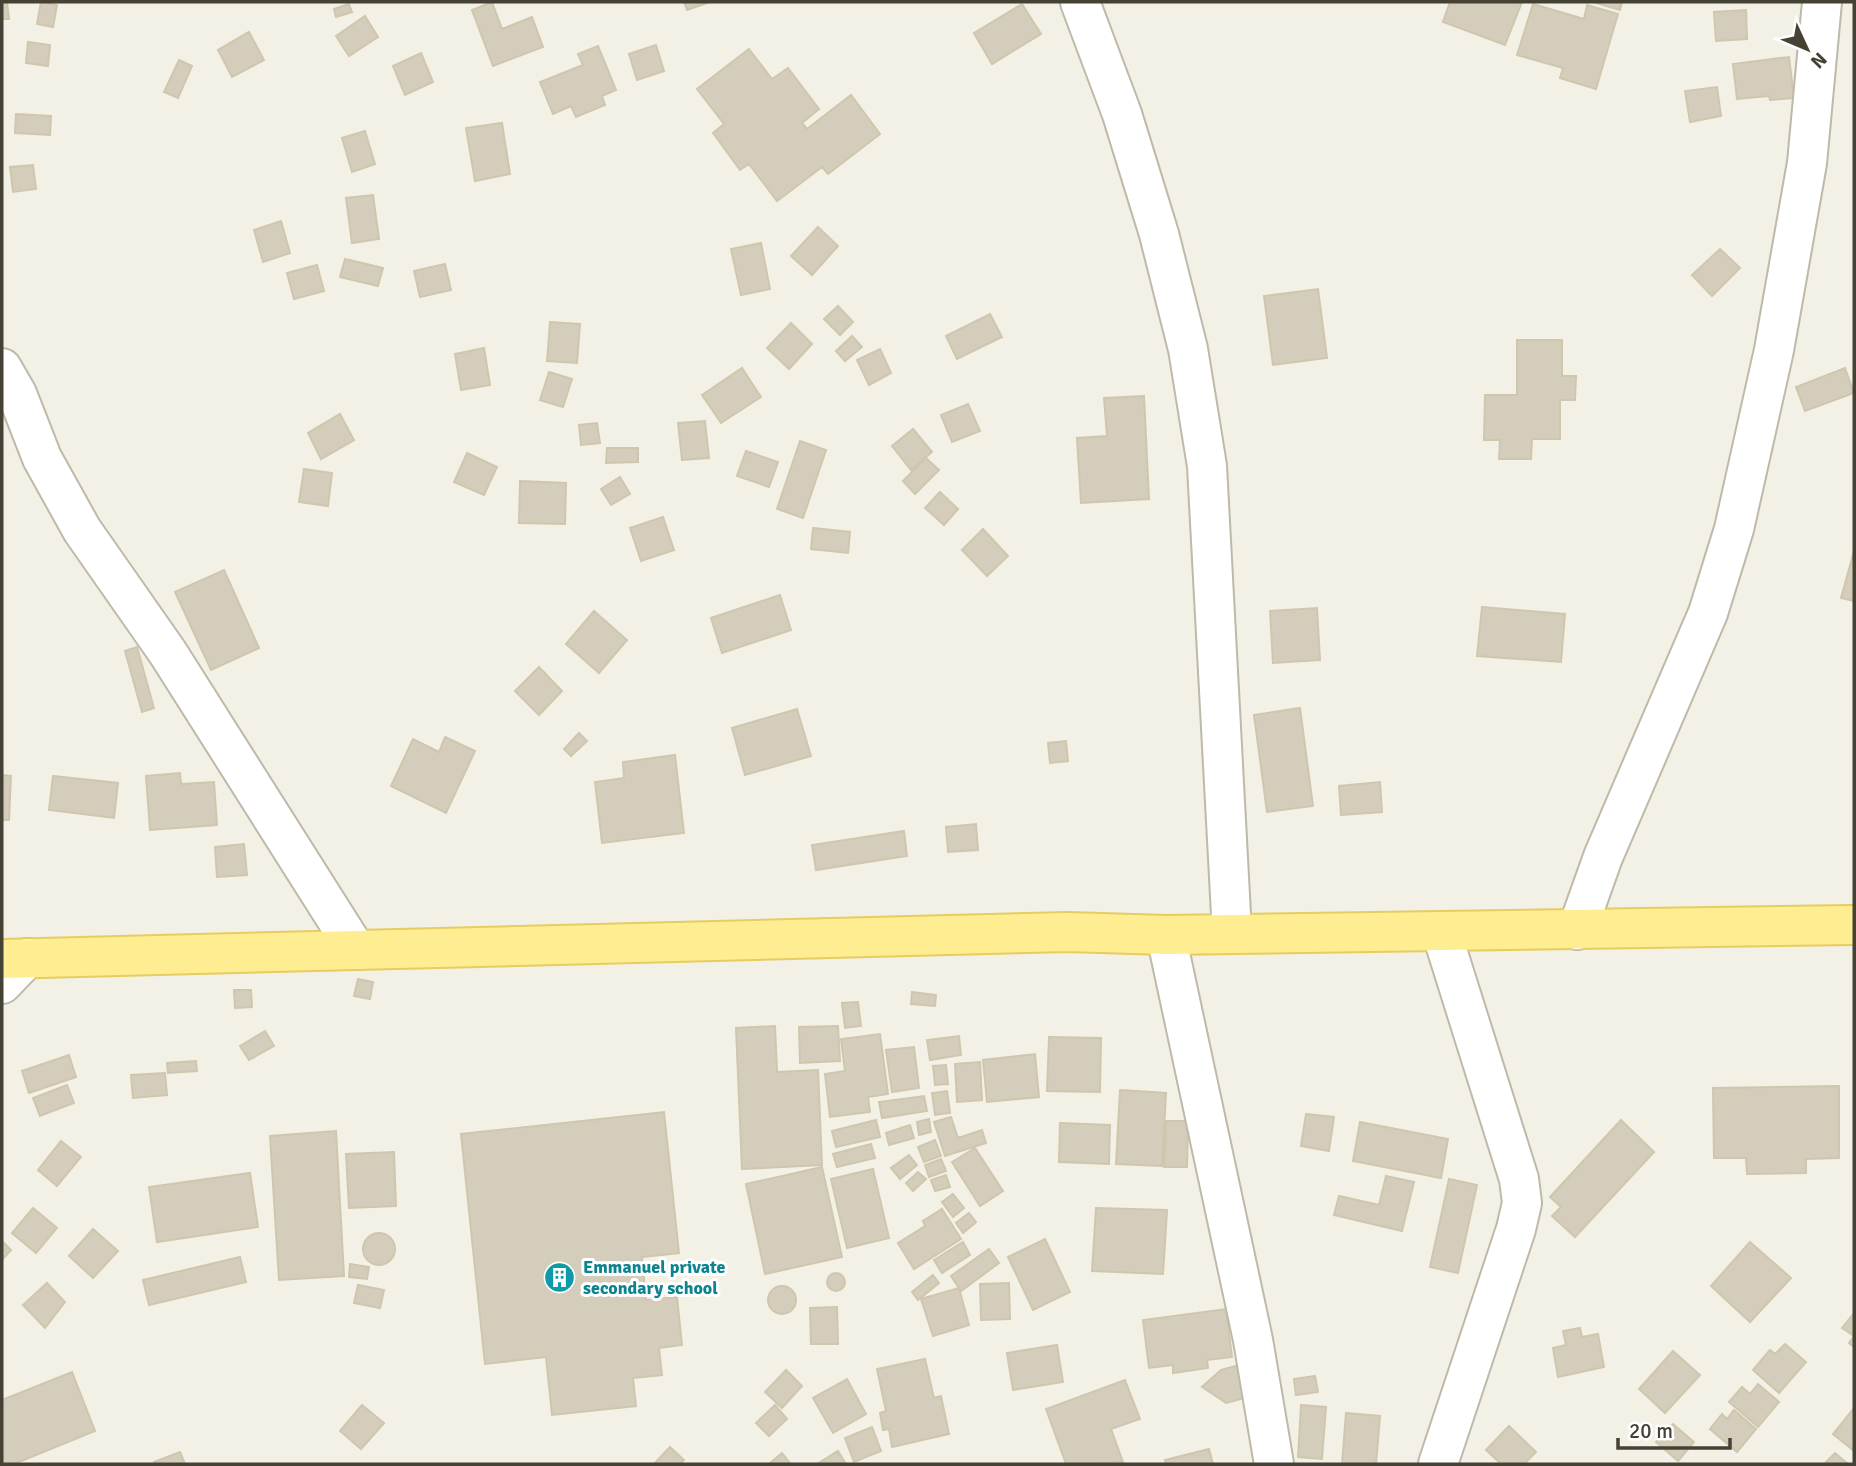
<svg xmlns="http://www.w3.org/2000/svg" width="1856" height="1466" font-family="Signika,sans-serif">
  <rect width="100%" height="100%" fill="#f3f0e5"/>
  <!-- building -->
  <path fill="#d5cdbb" stroke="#cfc6ae" stroke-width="2" d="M2 2H7L9 19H2Z
    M41 2 57 5 53 27 37 24Z
    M492 2 502 29 532 17 543 47 493 66 472 10Z
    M684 2H710L687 10Z
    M1450 2H1522L1505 45 1443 22Z
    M1593 2H1622L1620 10Z
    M349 4 352 12 336 17 334 9Z
    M1022 4 1041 34 992 64 974 33Z
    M1533 4 1584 19 1587 5 1618 14 1596 89 1560 78 1563 68 1517 55Z
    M1746 10 1747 39 1716 41 1714 12Z
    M365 16 378 37 349 56 336 36Z
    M249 32 264 60 232 77 218 50Z
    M28 42 50 45 48 66 26 63Z
    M656 45 664 71 637 80 629 54Z
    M598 46 616 90 602 96 605 105 576 117 571 106 553 114 540 82 583 65 578 54Z
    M749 49 772 79 788 68 819 109 802 123 807 129 851 95 880 134 828 174 822 167 777 201 749 164 740 170 713 133 724 124 697 89Z
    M421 53 433 82 405 95 393 66Z
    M1789 57 1794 98 1770 100 1769 96 1737 99 1733 64Z
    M179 60 192 66 178 98 164 92Z
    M1717 87 1721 116 1690 122 1685 91Z
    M16 114 51 116 50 135 15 133Z
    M502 123 510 174 475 181 466 128Z
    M365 131 375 164 352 172 342 138Z
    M33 165 36 189 13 192 10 167Z
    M373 195 379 239 352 243 346 198Z
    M281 221 290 253 263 262 254 230Z
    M818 227 838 246 812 275 791 256Z
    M761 243 770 289 741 295 731 249Z
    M1720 249 1740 268 1712 296 1692 275Z
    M345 259 383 268 378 286 340 277Z
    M445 264 451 290 420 297 414 271Z
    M317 265 324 291 294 299 287 273Z
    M1318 289 1327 358 1273 365 1264 296Z
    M838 306 853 322 840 335 824 319Z
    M990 314 1002 337 957 359 946 336Z
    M550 322 580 324 577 363 547 361Z
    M791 323 812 344 789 369 767 348Z
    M852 336 862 347 845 361 836 351Z
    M1517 340H1562V376H1576L1575 400H1560V439H1532L1531 459H1499L1500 440H1484L1485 395H1517Z
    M484 348 490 385 461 390 455 354Z
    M880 349 891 373 869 385 857 360Z
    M742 368 761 397 721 423 702 395Z
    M1845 368 1854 393 1805 411 1796 387Z
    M549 372 572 379 563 407 540 400Z
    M1144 396 1149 499 1081 503 1077 438 1107 436 1104 398Z
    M968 404 980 431 952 442 941 415Z
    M340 414 354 440 321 459 308 433Z
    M705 421 709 458 682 460 678 423Z
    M597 423 600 443 581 445 579 425Z
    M913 429 932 452 911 470 892 446Z
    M800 441 826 450 803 518 777 509Z
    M607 448H638V462L606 463Z
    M746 451 778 462 769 487 737 476Z
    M467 453 497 467 484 495 454 482Z
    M926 458 939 470 915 494 903 481Z
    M304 469 332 473 328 506 299 502Z
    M620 477 630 494 611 505 601 489Z
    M520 481 566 483 565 524 519 523Z
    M940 492 958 509 944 525 925 508Z
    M663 517 674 550 641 561 630 528Z
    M813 528 850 532 848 553 811 549Z
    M983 529 1008 556 987 576 962 550Z
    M1854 551V601L1841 598Z
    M224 570 259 648 211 670 175 592Z
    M780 595 791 630 722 653 711 618Z
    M1482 607 1565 614 1561 662 1477 656Z
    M1317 608 1320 660 1273 663 1270 611Z
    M594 611 627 640 599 673 566 644Z
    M137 647 154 708 142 712 125 651Z
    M539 667 562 691 539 715 515 691Z
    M1300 708 1313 806 1267 812 1254 715Z
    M797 709 811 756 745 775 732 728Z
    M579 733 587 741 571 756 564 749Z
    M445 737 475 751 446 813 391 786 413 739 439 752Z
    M1066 741 1068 761 1050 763 1048 743Z
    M675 755 684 833 602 843 595 782 624 778 623 762Z
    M180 773 181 784 214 782 217 825 150 830 146 776Z
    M2 775 11 776 9 820H2Z
    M53 776 118 783 114 818 49 810Z
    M1380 782 1382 812 1341 815 1339 786Z
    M976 824 978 850 948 852 946 827Z
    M904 831 907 856 816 870 812 845Z
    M244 844 247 875 217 877 215 847Z
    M358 979 373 982 370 999 354 996Z
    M234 990H251L252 1007 235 1008Z
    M912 992 936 995 935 1006 911 1004Z
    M858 1002 861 1026 845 1028 842 1003Z
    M775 1026 777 1072 818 1070 822 1165 742 1169 736 1028Z
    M838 1026 840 1061 800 1063 799 1027Z
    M265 1031 274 1046 249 1060 240 1046Z
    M880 1034 888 1094 868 1097 870 1112 830 1117 825 1074 845 1071 841 1039Z
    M959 1036 961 1055 930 1060 927 1040Z
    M1049 1037 1101 1038 1100 1092 1047 1091Z
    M914 1047 919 1088 892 1092 886 1050Z
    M1035 1054 1039 1097 987 1102 983 1060Z
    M69 1055 76 1077 29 1093 22 1071Z
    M196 1061 197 1071 168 1073 167 1063Z
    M980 1062 982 1100 957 1102 955 1064Z
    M946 1065 948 1084 935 1085 933 1066Z
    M165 1073 167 1095 133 1098 131 1075Z
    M67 1085 74 1103 40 1116 33 1098Z
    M1839 1086V1158L1806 1159V1173L1747 1174 1746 1158H1714L1713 1088Z
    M1120 1090 1166 1093 1162 1166 1116 1164Z
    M947 1091 950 1113 935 1115 932 1093Z
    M924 1096 927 1111 882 1118 879 1102Z
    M664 1112 679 1253 642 1257 646 1300 677 1297 682 1345 659 1348 662 1375 633 1378 636 1406 552 1415 546 1357 485 1364 461 1134Z
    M1306 1114 1334 1117 1329 1151 1301 1146Z
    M951 1117 958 1138 982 1130 986 1143 945 1156 934 1122Z
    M929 1119 931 1132 919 1135 917 1122Z
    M876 1120 880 1137 836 1147 832 1131Z
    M1621 1120 1654 1152 1575 1237 1552 1216 1561 1207 1550 1197Z
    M1166 1121H1188L1187 1167H1164Z
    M1360 1122 1448 1139 1441 1178 1353 1161Z
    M1060 1123 1110 1125 1109 1164 1059 1162Z
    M910 1125 914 1138 889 1145 886 1133Z
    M336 1131 344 1276 279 1280 270 1136Z
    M935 1140 941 1156 924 1162 918 1147Z
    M61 1141 81 1157 57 1186 38 1170Z
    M871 1144 875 1158 837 1167 833 1154Z
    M975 1148 1003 1191 980 1206 952 1162Z
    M394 1152 396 1206 349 1208 346 1154Z
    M909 1155 917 1165 900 1179 891 1168Z
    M941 1159 946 1171 929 1177 925 1165Z
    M822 1167 842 1257 765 1274 746 1184Z
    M873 1169 889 1238 847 1248 831 1179Z
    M918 1172 926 1179 913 1191 906 1183Z
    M250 1173 258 1227 157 1242 149 1187Z
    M946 1175 950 1187 935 1191 931 1180Z
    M1386 1176 1414 1182 1402 1231 1334 1215 1339 1196 1379 1205Z
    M1449 1179 1477 1185 1458 1273 1430 1267Z
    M953 1194 964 1208 953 1217 942 1202Z
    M33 1208 57 1228 36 1253 12 1233Z
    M1096 1208 1167 1210 1163 1274 1092 1271Z
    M942 1209 961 1239 914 1269 898 1243 925 1226 923 1221Z
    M969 1213 976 1222 963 1233 956 1223Z
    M93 1229 118 1251 93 1278 69 1256Z
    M363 1249a16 16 0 1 1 32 0a16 16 0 1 1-32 0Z
    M1045 1239 1070 1292 1033 1310 1008 1257Z
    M2 1241 11 1250 2 1260Z
    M963 1242 970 1255 942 1273 934 1260Z
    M1750 1242 1791 1278 1750 1322 1711 1286Z
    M989 1249 999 1263 961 1291 951 1276Z
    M240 1257 246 1282 149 1305 143 1280Z
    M350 1264 369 1267 367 1279 349 1277Z
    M827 1282a9 9 0 1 1 18 0a9 9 0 1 1-18 0Z
    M933 1275 939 1283 918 1300 912 1292Z
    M47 1283 65 1302 45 1328 23 1305Z
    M1009 1283 1010 1319 981 1320 980 1284Z
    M358 1285 384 1290 380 1308 354 1303Z
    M768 1300a14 14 0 1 1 28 0a14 14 0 1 1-28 0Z
    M959 1288 969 1325 933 1336 921 1299Z
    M837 1307 838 1344H811L810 1308Z
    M1226 1309 1232 1357 1207 1360 1208 1368 1173 1373V1365L1149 1368 1143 1320Z
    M1854 1313V1347L1849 1343 1854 1336 1842 1328Z
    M1580 1328 1582 1337 1598 1334 1604 1367 1558 1377 1553 1348 1566 1345 1563 1331Z
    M1785 1344 1806 1362 1779 1393 1753 1370 1770 1350 1775 1354Z
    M1057 1345 1063 1382 1013 1390 1007 1353Z
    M1673 1351 1700 1375 1665 1413 1639 1389Z
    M925 1359 934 1398 941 1396 949 1434 892 1447 889 1429 883 1430 880 1413 886 1411 877 1369Z
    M1243 1364 1252 1396 1226 1403 1202 1387 1221 1370Z
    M786 1370 802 1386 782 1408 765 1392Z
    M72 1372 95 1431 14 1464H2V1400Z
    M1315 1376 1318 1392 1296 1395 1294 1379Z
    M847 1379 866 1414 833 1433 813 1398Z
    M1125 1380 1140 1419 1111 1429 1123 1462 1066 1464 1046 1409Z
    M1758 1384 1779 1402 1758 1427 1729 1402 1742 1387 1750 1394Z
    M362 1405 384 1423 361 1449 340 1431Z
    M775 1405 787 1419 769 1436 756 1423Z
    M1301 1405 1326 1407 1322 1459 1298 1457Z
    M1854 1408V1451L1833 1434Z
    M1734 1410 1756 1429 1737 1452 1710 1429 1722 1414 1727 1419Z
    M1346 1413 1380 1416 1376 1464H1342Z
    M1673 1424 1694 1442 1678 1461 1656 1442Z
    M1509 1426 1536 1452 1524 1464H1501L1486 1450Z
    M872 1427 881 1451 854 1462 845 1438Z
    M670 1447 684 1460 680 1464H654Z
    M1209 1449 1213 1464H1166L1165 1460Z
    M838 1451 846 1464H817Z
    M180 1452 185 1464H154V1462Z
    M782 1453 789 1462 786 1464H769Z
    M1835 1453 1848 1464H1824Z"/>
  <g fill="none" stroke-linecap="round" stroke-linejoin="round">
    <defs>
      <path id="minor" d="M1080 2 1122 114 1159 234 1188 349 1207 466 1232 933
        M2 368 17 394 42 458 82 530 168 653 356 950
        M1577 930 1603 857 1708 613 1734 529 1774 350 1807 163 1822 2
        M1166 935 1253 1340 1274 1464
        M2 984 27 958
        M1438 1464 1516 1229 1522 1203 1519 1179 1441 931"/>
      <path id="major" d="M2 959 1068 932 1166 935 1854 925"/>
    </defs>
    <!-- minor casing -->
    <use href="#minor" stroke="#beb9a8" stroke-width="42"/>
    <!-- major casing -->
    <use href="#major" stroke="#e5cd61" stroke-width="42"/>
    <!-- minor -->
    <use href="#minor" stroke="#fff" stroke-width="38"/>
    <!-- major -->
    <use href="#major" stroke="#ffed92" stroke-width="38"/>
  </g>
  <!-- icons -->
  <defs>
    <symbol id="building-disc" viewBox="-11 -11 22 22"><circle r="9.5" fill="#0f9aa8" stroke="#fff"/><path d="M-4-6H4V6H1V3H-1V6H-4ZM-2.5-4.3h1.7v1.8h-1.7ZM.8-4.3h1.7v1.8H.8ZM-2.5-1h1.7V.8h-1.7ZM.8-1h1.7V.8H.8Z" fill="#fff"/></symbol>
  </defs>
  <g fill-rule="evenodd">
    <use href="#building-disc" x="542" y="1260" width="35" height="35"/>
  </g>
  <g text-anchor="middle" stroke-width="6" stroke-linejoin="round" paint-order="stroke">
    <!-- culture labels -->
    <g font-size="18" font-weight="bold" fill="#0d838f" stroke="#fff" text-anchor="start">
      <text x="583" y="1273">Emmanuel private<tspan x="583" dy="21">secondary school</tspan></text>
    </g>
  </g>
  <!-- border -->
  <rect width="1856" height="1466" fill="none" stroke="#454135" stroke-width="7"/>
  <!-- north arrow -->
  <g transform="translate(1807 49) rotate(134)" stroke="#ffffff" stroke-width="5" paint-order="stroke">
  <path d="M0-5L12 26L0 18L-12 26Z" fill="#454135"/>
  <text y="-10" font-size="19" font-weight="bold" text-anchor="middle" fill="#454135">N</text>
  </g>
  <!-- scale -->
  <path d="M1618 1438v10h112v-10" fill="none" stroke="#454135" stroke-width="3.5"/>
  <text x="1629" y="1438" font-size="21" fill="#454135" stroke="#ffffff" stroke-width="5" paint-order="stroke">20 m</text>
</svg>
